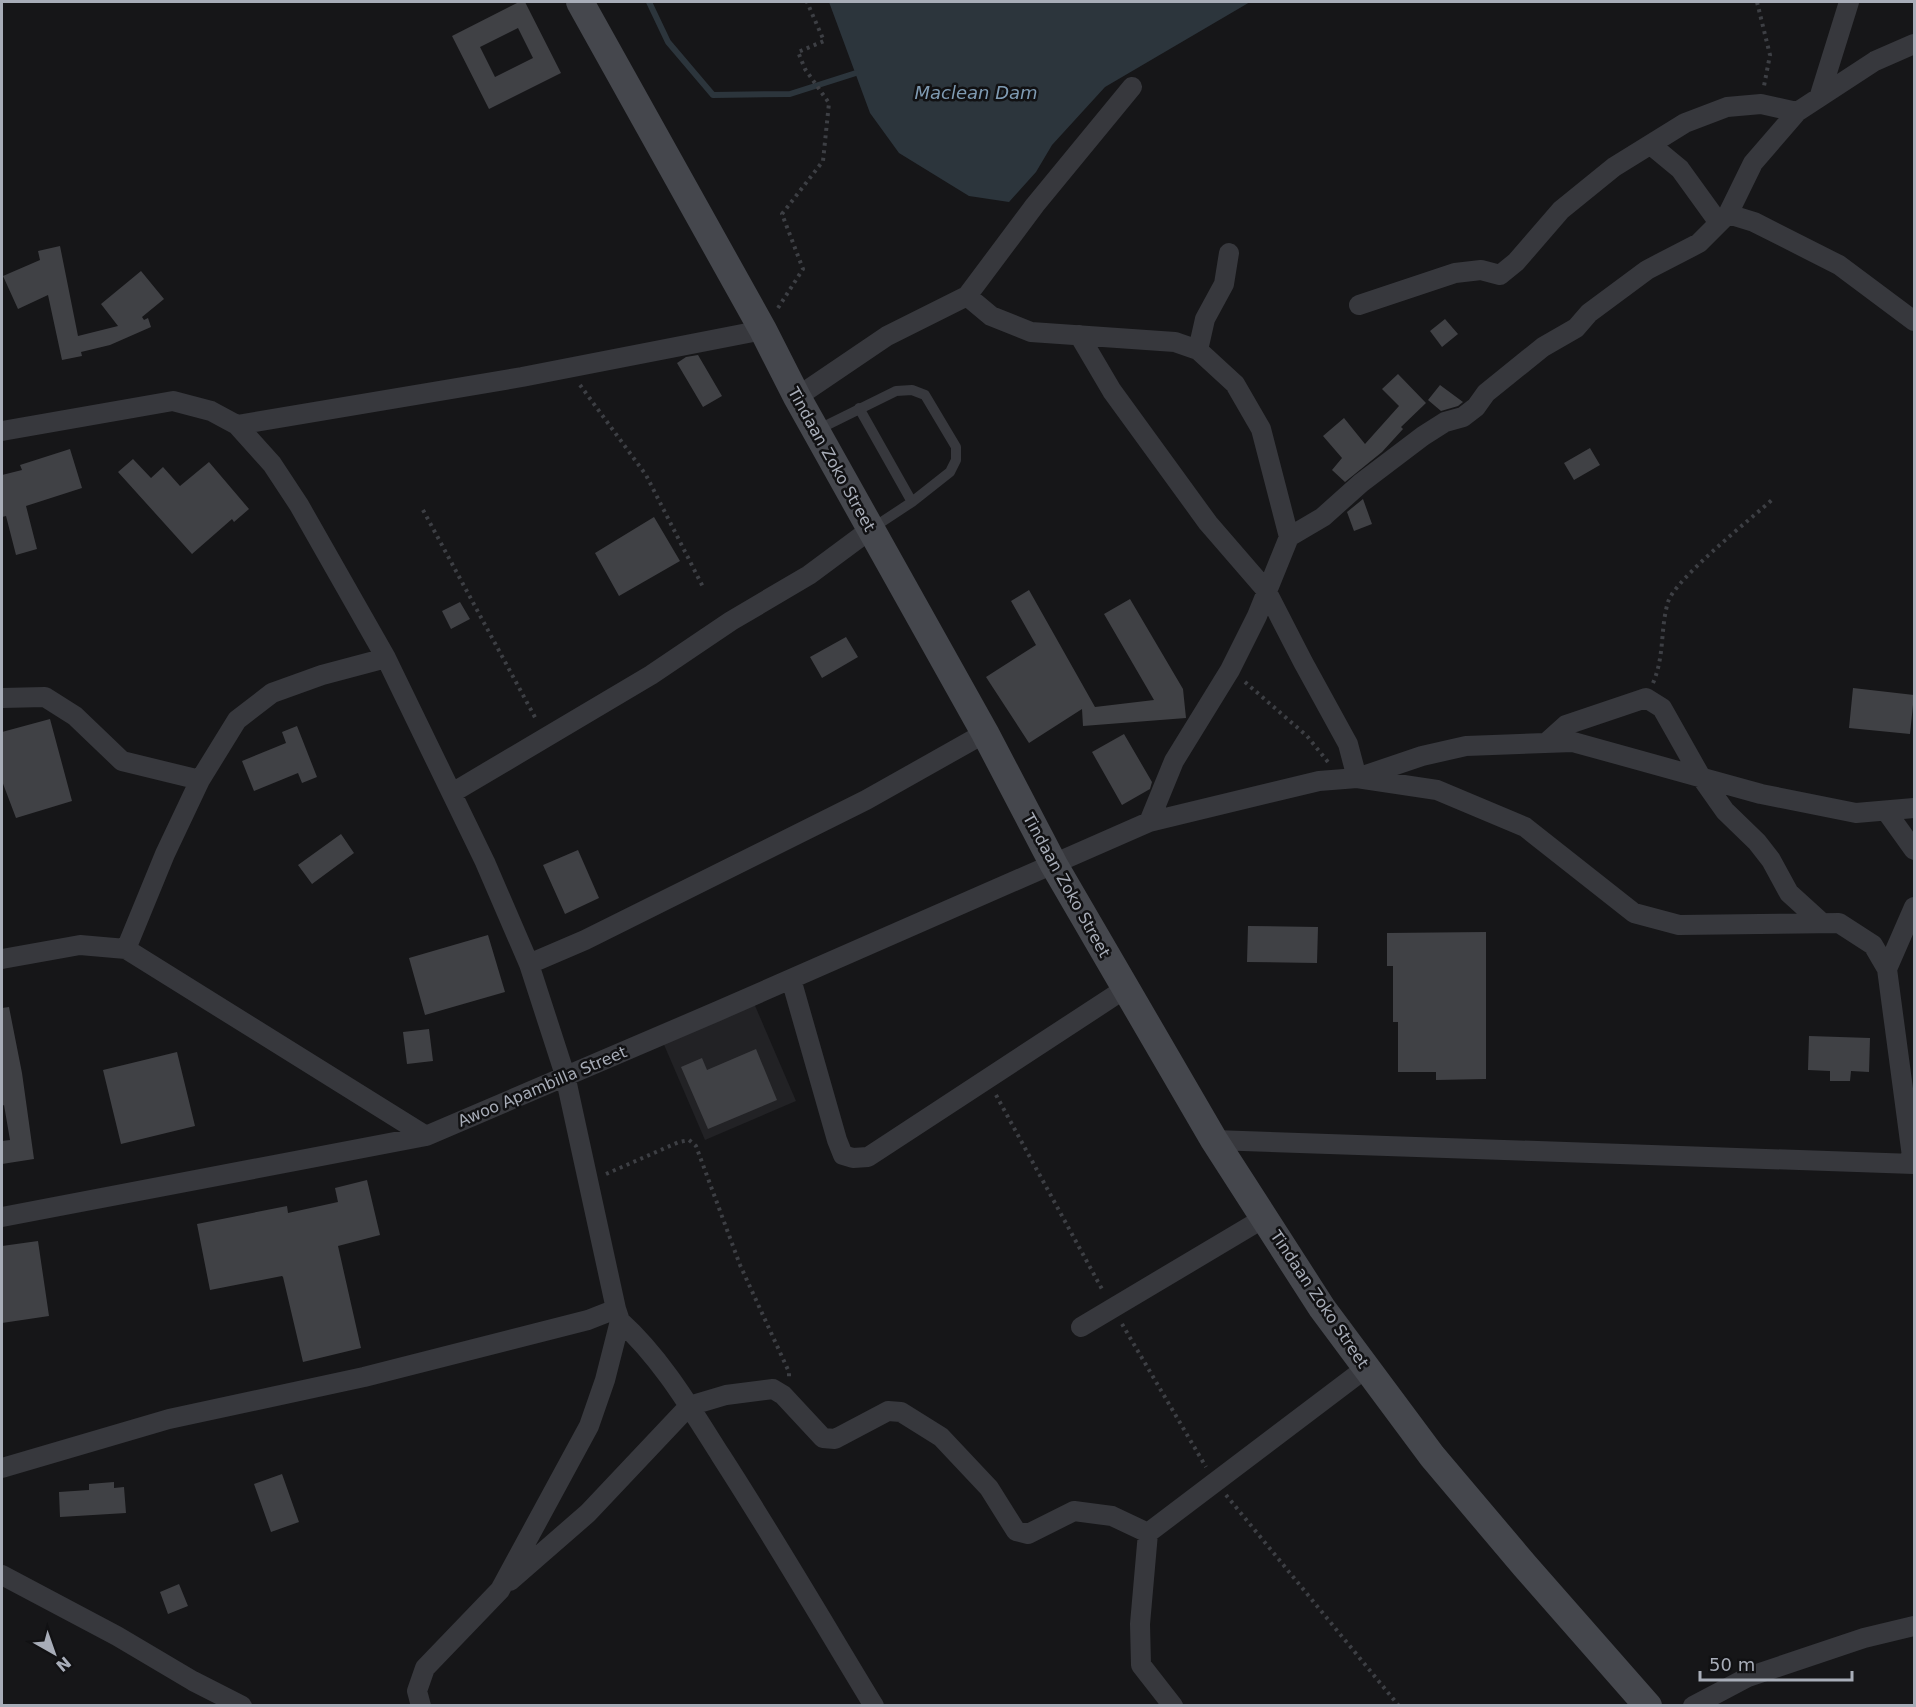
<svg xmlns="http://www.w3.org/2000/svg" width="1916" height="1707" font-family="'DejaVu Sans',sans-serif">
  <rect width="100%" height="100%" fill="#161618"/>
  <!-- built -->
  <path fill="#222225" d="M753 1001 796 1101 705 1140 662 1040Z"/>
  <!-- water -->
  <path fill="#2c353c" d="M829 2H1250L1105 87 1052 145 1036 172 1009 202 969 196 899 153 870 113Z"/>
  <g fill="none" stroke-linecap="round" stroke-linejoin="round">
    <!-- stream -->
    <path stroke="#2c353c" stroke-width="6" d="M649 2 668 42 713 95 790 94 856 73"/>
  </g>
  <!-- building -->
  <path fill="#404145" fill-rule="evenodd" d="M519 2H525L561 73 489 109 452 36ZM518 28 533 58 495 77 480 47Z
    M60 246 78 336 118 326 101 304 141 271 164 299 142 317 144 320 148 318 151 327 110 345 81 352 82 356 62 360 48 295 18 309 3 276 40 260 38 251Z
    M1445 319 1458 334 1442 347 1430 331Z
    M698 355 722 396 703 407 677 363 686 357Z
    M1398 374 1426 403 1401 427 1403 429 1382 452 1345 482 1332 470 1342 458 1323 436 1344 418 1365 444 1399 406 1382 389Z
    M1440 385 1463 402 1458 406 1441 411 1428 400Z
    M1590 448 1600 465 1574 480 1564 463Z
    M70 449 82 488 26 506 37 549 16 555 6 516 2 517V475L22 470 20 465Z
    M133 459 151 478 163 467 180 486 209 462 249 509 234 522 232 519 192 554 118 472Z
    M1363 499 1372 524 1354 531 1347 512Z
    M654 517 680 561 619 596 595 553Z
    M1029 590 1095 707 1154 700 1104 614 1130 599 1183 689 1186 718 1083 726 1082 709 1029 743 986 677 1036 645 1011 601Z
    M460 602 470 619 451 629 442 611Z
    M846 637 858 657 822 678 810 657Z
    M1853 688 1914 695 1910 734 1849 728Z
    M50 719 72 801 16 818 2 781V732Z
    M297 726 317 777 302 783 298 773 254 791 242 761 286 743 282 732Z
    M1124 734 1152 782 1150 789 1122 805 1092 752Z
    M341 834 354 853 312 884 298 865Z
    M578 850 599 898 565 914 543 865Z
    M1248 926 1318 927 1317 963 1247 962Z
    M1486 932V1079L1436 1080V1072H1398V1022H1393V966H1387V933Z
    M488 935 505 992 425 1015 409 958Z
    M9 1007 22 1073 34 1159 2 1164V1141L10 1140 4 1105 2 1106V1008Z
    M429 1029 433 1061 407 1064 403 1032Z
    M1809 1036 1870 1038 1869 1072 1851 1071 1850 1081H1830V1071L1808 1070Z
    M756 1049 777 1100 708 1129 681 1067 702 1058 707 1070Z
    M177 1052 195 1126 121 1144 103 1070Z
    M367 1180 380 1235 338 1246 361 1348 303 1362 283 1277 282 1276 210 1290 197 1224 287 1206 288 1213 338 1202 335 1188Z
    M38 1241 49 1316 2 1323V1246Z
    M282 1474 299 1522 271 1532 254 1484Z
    M114 1482V1488L124 1487 126 1513 60 1517 59 1492 89 1490V1484Z
    M179 1584 188 1606 168 1614 160 1592Z"/>
  <g fill="none" stroke-linecap="round" stroke-linejoin="round">
    <!-- path -->
    <path stroke="#3d3f44" stroke-width="4" stroke-dasharray="3 4.5" stroke-linecap="butt" d="M1757 2 1770 55 1764 86
      M778 308 803 269 782 214 823 161 829 103 805 69 798 52 824 41 807 2
      M580 385 646 475 704 589
      M423 510 537 721
      M1245 682 1307 736 1328 762
      M1653 683C1665 655 1660 629 1668 602 1675 579 1752 518 1773 499
      M996 1095 1103 1291
      M606 1174 679 1142 689 1140 696 1146 740 1265 789 1372V1377
      M1122 1324 1206 1467
      M1226 1495 1399 1706"/>
    <!-- service -->
    <path stroke="#37383d" stroke-width="10" d="M859 408 912 502
      M817 430 896 391 912 390 925 395 956 447V460L950 472 912 502 871 529"/>
    <!-- minor -->
    <path stroke="#37383d" stroke-width="20" d="M1820 95 1849 2
      M1651 145 1680 169 1719 223
      M1728 214 1754 222 1839 265 1914 321
      M967 296 991 316 1031 332 1175 342 1198 350
      M1359 305 1455 273 1481 270 1500 275 1516 262 1561 210 1614 167 1685 123 1727 107 1761 104 1797 112
      M1079 335 1112 391 1208 523 1266 590 1303 662 1348 744 1357 778 1422 756 1466 746 1573 742 1761 794 1856 813 1914 808
      M797 397 887 336 967 296 1035 205 1132 87
      M237 425 522 377 763 330
      M2 431 173 401 211 411 237 425 272 464 299 505 386 658 485 862 529 964 565 1075 616 1309 620 1321 605 1380 589 1426 500 1590 425 1668 417 1691 421 1706
      M1289 537 1323 517 1361 483 1423 436 1445 422 1463 417 1476 407 1486 393 1543 347 1576 328 1589 313 1647 270 1699 243 1728 214 1753 163 1797 112 1875 61 1914 44
      M2 698 45 697 75 716 122 761 200 780
      M1546 743 1566 725 1646 698 1662 708 1701 777 1725 811 1757 842 1771 860 1789 893 1822 923
      M452 793 651 675 731 621 809 575 871 529
      M1886 811 1914 850
      M1149 822 1174 761 1230 670 1257 616 1289 537 1261 429 1235 384 1198 350 1205 319 1224 284 1229 253
      M126 949 165 854 200 780 237 720 272 693 322 675 386 658
      M2 959 80 945 126 949 426 1136
      M529 964 585 940 866 800 985 733
      M1887 969 1914 907
      M791 979 837 1140 843 1155 853 1158 868 1157 1126 988
      M1214 1140 1914 1164
      M2 1217 426 1136 718 1011 1149 822 1319 781 1357 778 1437 790 1525 827 1634 913 1679 925 1839 923 1873 945 1887 969 1913 1164
      M620 1321C662 1359 691 1409 721 1456 774 1538 823 1622 874 1706
      M1081 1327 1264 1218
      M2 1468 169 1419 364 1377 588 1320 616 1309
      M2 1575 117 1636 193 1681 242 1706
      M510 1581 588 1513 689 1406 726 1395 773 1389 783 1395 823 1438 835 1439 888 1411 901 1412 941 1437 989 1488 1016 1531 1028 1534 1074 1511 1112 1516 1148 1533
      M1173 1706 1141 1665 1140 1624 1148 1533 1366 1368
      M1693 1706 1748 1677 1864 1638 1914 1626"/>
    <!-- secondary -->
    <path stroke="#45474d" stroke-width="28" d="M580 2 763 330 797 397 985 733 1054 865 1214 1140 1322 1308 1432 1456 1525 1566 1648 1706"/>
  </g>
  <g text-anchor="middle" stroke-width="5" stroke-linejoin="round" paint-order="stroke">
    <!-- street labels -->
    <g font-size="16" fill="#a8adb8" stroke="#111113">
      <text transform="translate(832 459) rotate(61)" y="6">Tindaan Zoko Street</text>
      <text transform="translate(1067 885) rotate(61)" y="6">Tindaan Zoko Street</text>
      <text transform="translate(542 1086) rotate(-23)" y="6">Awoo Apambilla Street</text>
      <text transform="translate(1320 1299) rotate(56)" y="6">Tindaan Zoko Street</text>
    </g>
    <!-- water labels -->
    <g font-size="18" font-style="italic" fill="#7f9bb3" stroke="#111113">
      <text x="976" y="99">Maclean Dam</text>
    </g>
  </g>
  <!-- border -->
  <rect width="1916" height="1707" fill="none" stroke="#a8adb8" stroke-width="6"/>
  <!-- north arrow -->
  <g transform="translate(54 1653) rotate(140)" stroke="#111113" stroke-width="4.5" paint-order="stroke">
  <path d="M0-4.5L10 22L0 15L-10 22Z" fill="#a8adb8"/>
  <text y="-9" font-size="16" font-weight="bold" text-anchor="middle" fill="#a8adb8">N</text>
  </g>
  <!-- scale -->
  <path d="M1700 1671v9h152v-9" fill="none" stroke="#a8adb8" stroke-width="3"/>
  <text x="1709" y="1671" font-size="18" fill="#a8adb8" stroke="#111113" stroke-width="4.5" paint-order="stroke">50 m</text>
</svg>
